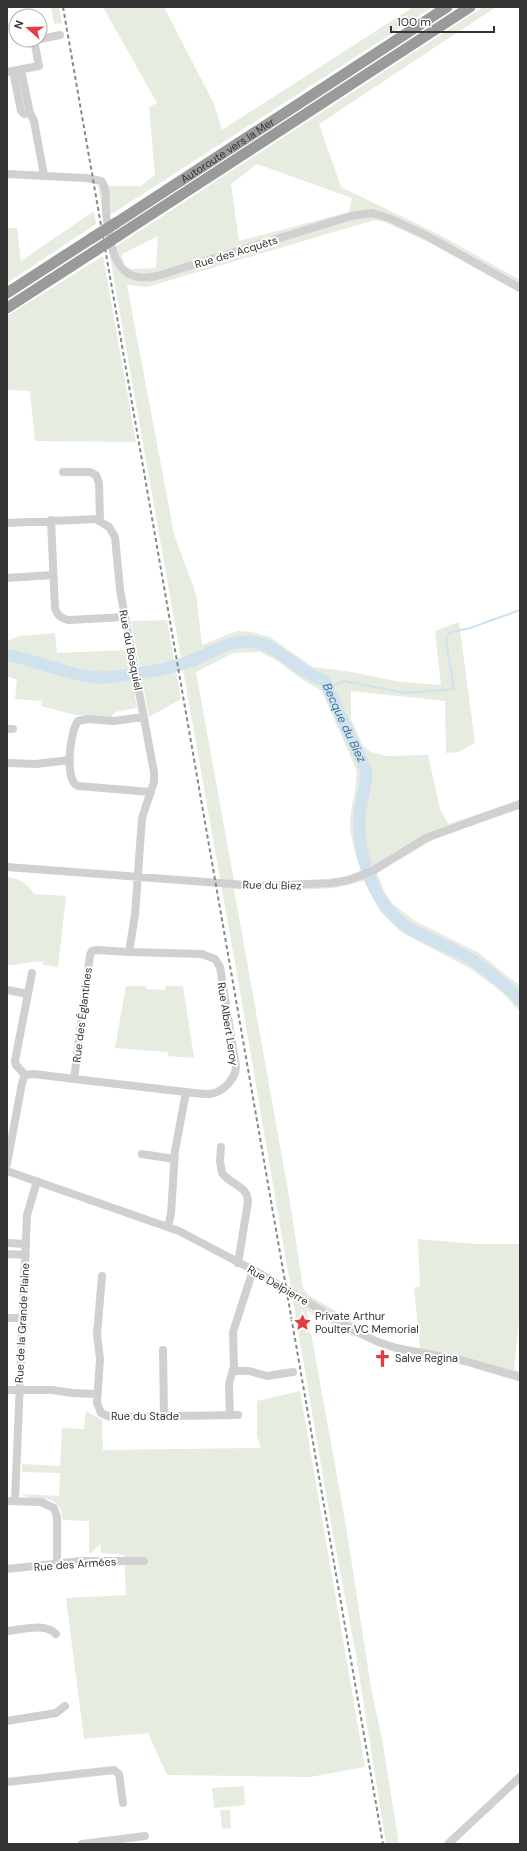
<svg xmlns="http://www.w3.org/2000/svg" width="527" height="1851" font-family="'DM Sans',sans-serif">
  <rect width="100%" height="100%" fill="#fff"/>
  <!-- green -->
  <path fill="#e6ecdf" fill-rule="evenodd" d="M51 7H59L62 23 54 24Z
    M103 7H164L214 104 222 130 413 7H433L104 219 98 186H141L155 175 149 107 157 103Z
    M483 7H496L319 124 341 187 440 235 520 280V293L432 244 385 222 375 220 147 287 127 285 174 534 196 594 202 645 237 631 252 632 270 637 313 667 352 672 401 682 441 685 435 631 459 622 475 743 458 752 446 753 445 701 351 691V719L363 746 371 752 387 756 428 755 440 809 448 824 520 800V809L436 838 377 873 384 891 392 903 415 921 479 953 520 986V1012L503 993 471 969 401 932 380 911 364 881 335 888 281 891 234 889 290 1202 303 1288 308 1295 360 1325 354 1337 307 1311 346 1526 371 1688 382 1739 399 1844H386L356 1655 332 1529 242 1003 109 251ZM257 164 352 198 349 212 239 241 231 184ZM158 236 156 268 132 269 124 266 122 254ZM260 652 276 660 303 680 322 691 356 769C358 789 350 805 350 825 351 841 356 855 361 871 324 887 273 882 234 881L196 672 233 653Z
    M94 211 96 224 7 283V228H17L21 261Z
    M103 256 136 442 35 441 30 391 7 390V316Z
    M167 620 181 699 149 717 131 621Z
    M55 633 57 653 127 650 137 708 115 712 111 717 75 715 41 706 42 701 15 699 17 680 7 676V641L20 636Z
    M7 872 8 877C20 879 28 884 34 894L66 896 58 967 43 965V962C31 960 20 966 7 965Z
    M126 986H146V989L165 990 166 986H183L194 1058 168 1056V1052L115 1048Z
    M418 1239 478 1244H520V1310L514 1370 520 1372V1382L465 1365 417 1358 420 1347 414 1288 420 1286Z
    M300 1391 365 1767 310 1777 167 1775 148 1733 84 1739 66 1598 126 1595 124 1555 101 1553V1544L89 1554V1521L63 1520C59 1488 37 1505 21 1494L59 1496 60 1473 22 1472V1464L60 1466 62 1428 84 1429 86 1411 102 1420 103 1450 261 1448 257 1436V1401Z
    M244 1786 245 1805 214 1808 212 1788Z
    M220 1810H230L231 1828 222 1829Z"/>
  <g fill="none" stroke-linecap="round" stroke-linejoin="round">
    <!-- stream -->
    <path stroke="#cfe2ee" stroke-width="2" d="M328 687 344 681 406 693 454 689 446 641 449 633 470 628 520 610"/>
    <!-- river -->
    <path stroke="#cfe2ee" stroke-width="12" id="s1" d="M7 655C37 660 81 681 111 677 135 674 162 671 185 663 209 656 228 638 253 642 274 644 290 663 308 673 313 676 319 678 325 681 334 702 344 723 354 744 357 752 365 763 366 772 367 785 361 798 360 811 356 845 369 892 395 917 411 934 437 941 458 952 482 964 502 982 520 1000"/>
    <!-- minor -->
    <path stroke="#d0d0d0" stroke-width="8" d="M40 39 60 35
      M13 71 21 111 24 114 30 113 21 70
      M7 72 39 66 34 40
      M30 113 34 121 44 175
      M7 174 86 178 101 181C108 189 105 201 106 211 106 220 109 229 110 238 115 266 126 283 157 276L351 216 372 213 389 218 429 237 520 288
      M63 472H90L96 475 99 483 100 520
      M51 520 55 608C57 615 61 619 69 620L125 617
      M7 523 96 519 109 527 115 537 120 590 154 772V782L142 818 135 915 129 952 97 950 92 951 90 955 74 1079 186 1092
      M7 578 53 575
      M144 717 113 721 87 719 78 721C70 731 64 781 78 786L151 792
      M7 729H13
      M7 763 36 764 70 760
      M7 867 259 886 331 883 349 880 374 870 426 838 520 804
      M129 952 202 954 215 959 220 967 236 1067C236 1074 232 1079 228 1084 215 1098 203 1094 186 1092L175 1151 171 1214 168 1226
      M7 990 28 994
      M25 1075 34 1074 74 1079
      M221 1147 220 1161 222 1173C231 1185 248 1186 248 1202L238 1263
      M142 1154 174 1159
      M7 1164 22 1083 25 1075 16 1065 15 1061 32 973
      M7 1171 179 1231 259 1273 357 1332 378 1342 396 1348 461 1360 520 1377
      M7 1243 26 1244
      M7 1254 26 1255
      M102 1276 97 1334 100 1359 97 1403 101 1413 110 1417 238 1415
      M7 1318H23
      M163 1350 164 1417
      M233 1371H249L267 1376 293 1372
      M7 1390H52L72 1393 97 1394
      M230 1415 229 1384 234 1366 233 1332 253 1270
      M7 1501 41 1502 54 1508 57 1517V1564
      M15 1501 27 1215 37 1181
      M7 1569 81 1561H144
      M7 1631C22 1630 45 1622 56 1634
      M7 1721 56 1713 65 1706
      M7 1782 114 1770 119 1774 123 1803
      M82 1844 145 1836
      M448 1844 520 1777"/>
    <!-- highway -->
    <g stroke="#9a9a9a" stroke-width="11">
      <path id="s2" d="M116 223 447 7"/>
      <path d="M118 236 470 7"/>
      <path d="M7 293 92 238"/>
      <path d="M7 308 95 251"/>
    </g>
    <!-- rail -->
    <path stroke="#888" stroke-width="2" stroke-dasharray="4 3" stroke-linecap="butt" d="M63 7 383 1844"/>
    <!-- highway-bridge -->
    <path stroke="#9a9a9a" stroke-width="11" d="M92 238 116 223
      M95 251 118 236"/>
  </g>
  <!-- icons -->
  <defs>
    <symbol id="sight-bare" viewBox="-9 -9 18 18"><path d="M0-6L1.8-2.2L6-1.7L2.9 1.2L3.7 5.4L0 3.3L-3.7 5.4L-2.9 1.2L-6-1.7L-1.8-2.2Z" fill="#e63946" stroke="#fff" stroke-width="2.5" paint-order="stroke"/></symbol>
    <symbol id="church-bare" viewBox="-9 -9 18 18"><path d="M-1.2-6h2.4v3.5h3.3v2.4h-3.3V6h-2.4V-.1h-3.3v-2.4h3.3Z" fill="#e63946" stroke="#fff" stroke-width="2.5" paint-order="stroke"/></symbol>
  </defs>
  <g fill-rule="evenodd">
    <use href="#sight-bare" x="290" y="1310" width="25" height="25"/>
    <use href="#church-bare" x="370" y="1346" width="25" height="25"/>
  </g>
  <g text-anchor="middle" stroke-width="4" stroke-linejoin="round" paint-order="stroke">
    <!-- street labels -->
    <g font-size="11" fill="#333" stroke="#fff">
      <text dy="4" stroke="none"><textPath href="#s2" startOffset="133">Autoroute vers la Mer</textPath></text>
      <text transform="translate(236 252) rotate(-17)" y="4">Rue des Acquêts</text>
      <text transform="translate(131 650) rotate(79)" y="4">Rue du Bosquiel</text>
      <text transform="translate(272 885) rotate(1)" y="4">Rue du Biez</text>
      <text transform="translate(82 1015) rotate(-83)" y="4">Rue des Églantines</text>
      <text transform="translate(228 1024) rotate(81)" y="4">Rue Albert Leroy</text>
      <text transform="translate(278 1285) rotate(30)" y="4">Rue Delpierre</text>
      <text transform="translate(22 1323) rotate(-87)" y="4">Rue de la Grande Plaine</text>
      <text x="145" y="1420">Rue du Stade</text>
      <text transform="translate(75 1564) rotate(-4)" y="4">Rue des Armées</text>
    </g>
    <!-- poi labels -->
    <g font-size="11" fill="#333" stroke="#fff" text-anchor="start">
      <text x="315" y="1320">Private Arthur<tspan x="315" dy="13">Poulter VC Memorial</tspan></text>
      <text x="395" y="1362">Salve Regina</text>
    </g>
    <!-- water labels -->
    <g font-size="12" font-style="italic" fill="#3f7597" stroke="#fff">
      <text dy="4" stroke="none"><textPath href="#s1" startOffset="383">Becque du Biez</textPath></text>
    </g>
  </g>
  <!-- border -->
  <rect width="527" height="1851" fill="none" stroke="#333333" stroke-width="16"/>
  <!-- north arrow -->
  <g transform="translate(28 28) rotate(290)"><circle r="19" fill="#ffffff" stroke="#adadad"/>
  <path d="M0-3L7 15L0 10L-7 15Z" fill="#e63946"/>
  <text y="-6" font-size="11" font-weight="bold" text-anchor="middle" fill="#333333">N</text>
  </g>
  <!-- scale -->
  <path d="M391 26v6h103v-6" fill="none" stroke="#333333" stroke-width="2"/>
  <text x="397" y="26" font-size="12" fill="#333333" stroke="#ffffff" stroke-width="3" paint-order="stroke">100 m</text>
</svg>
